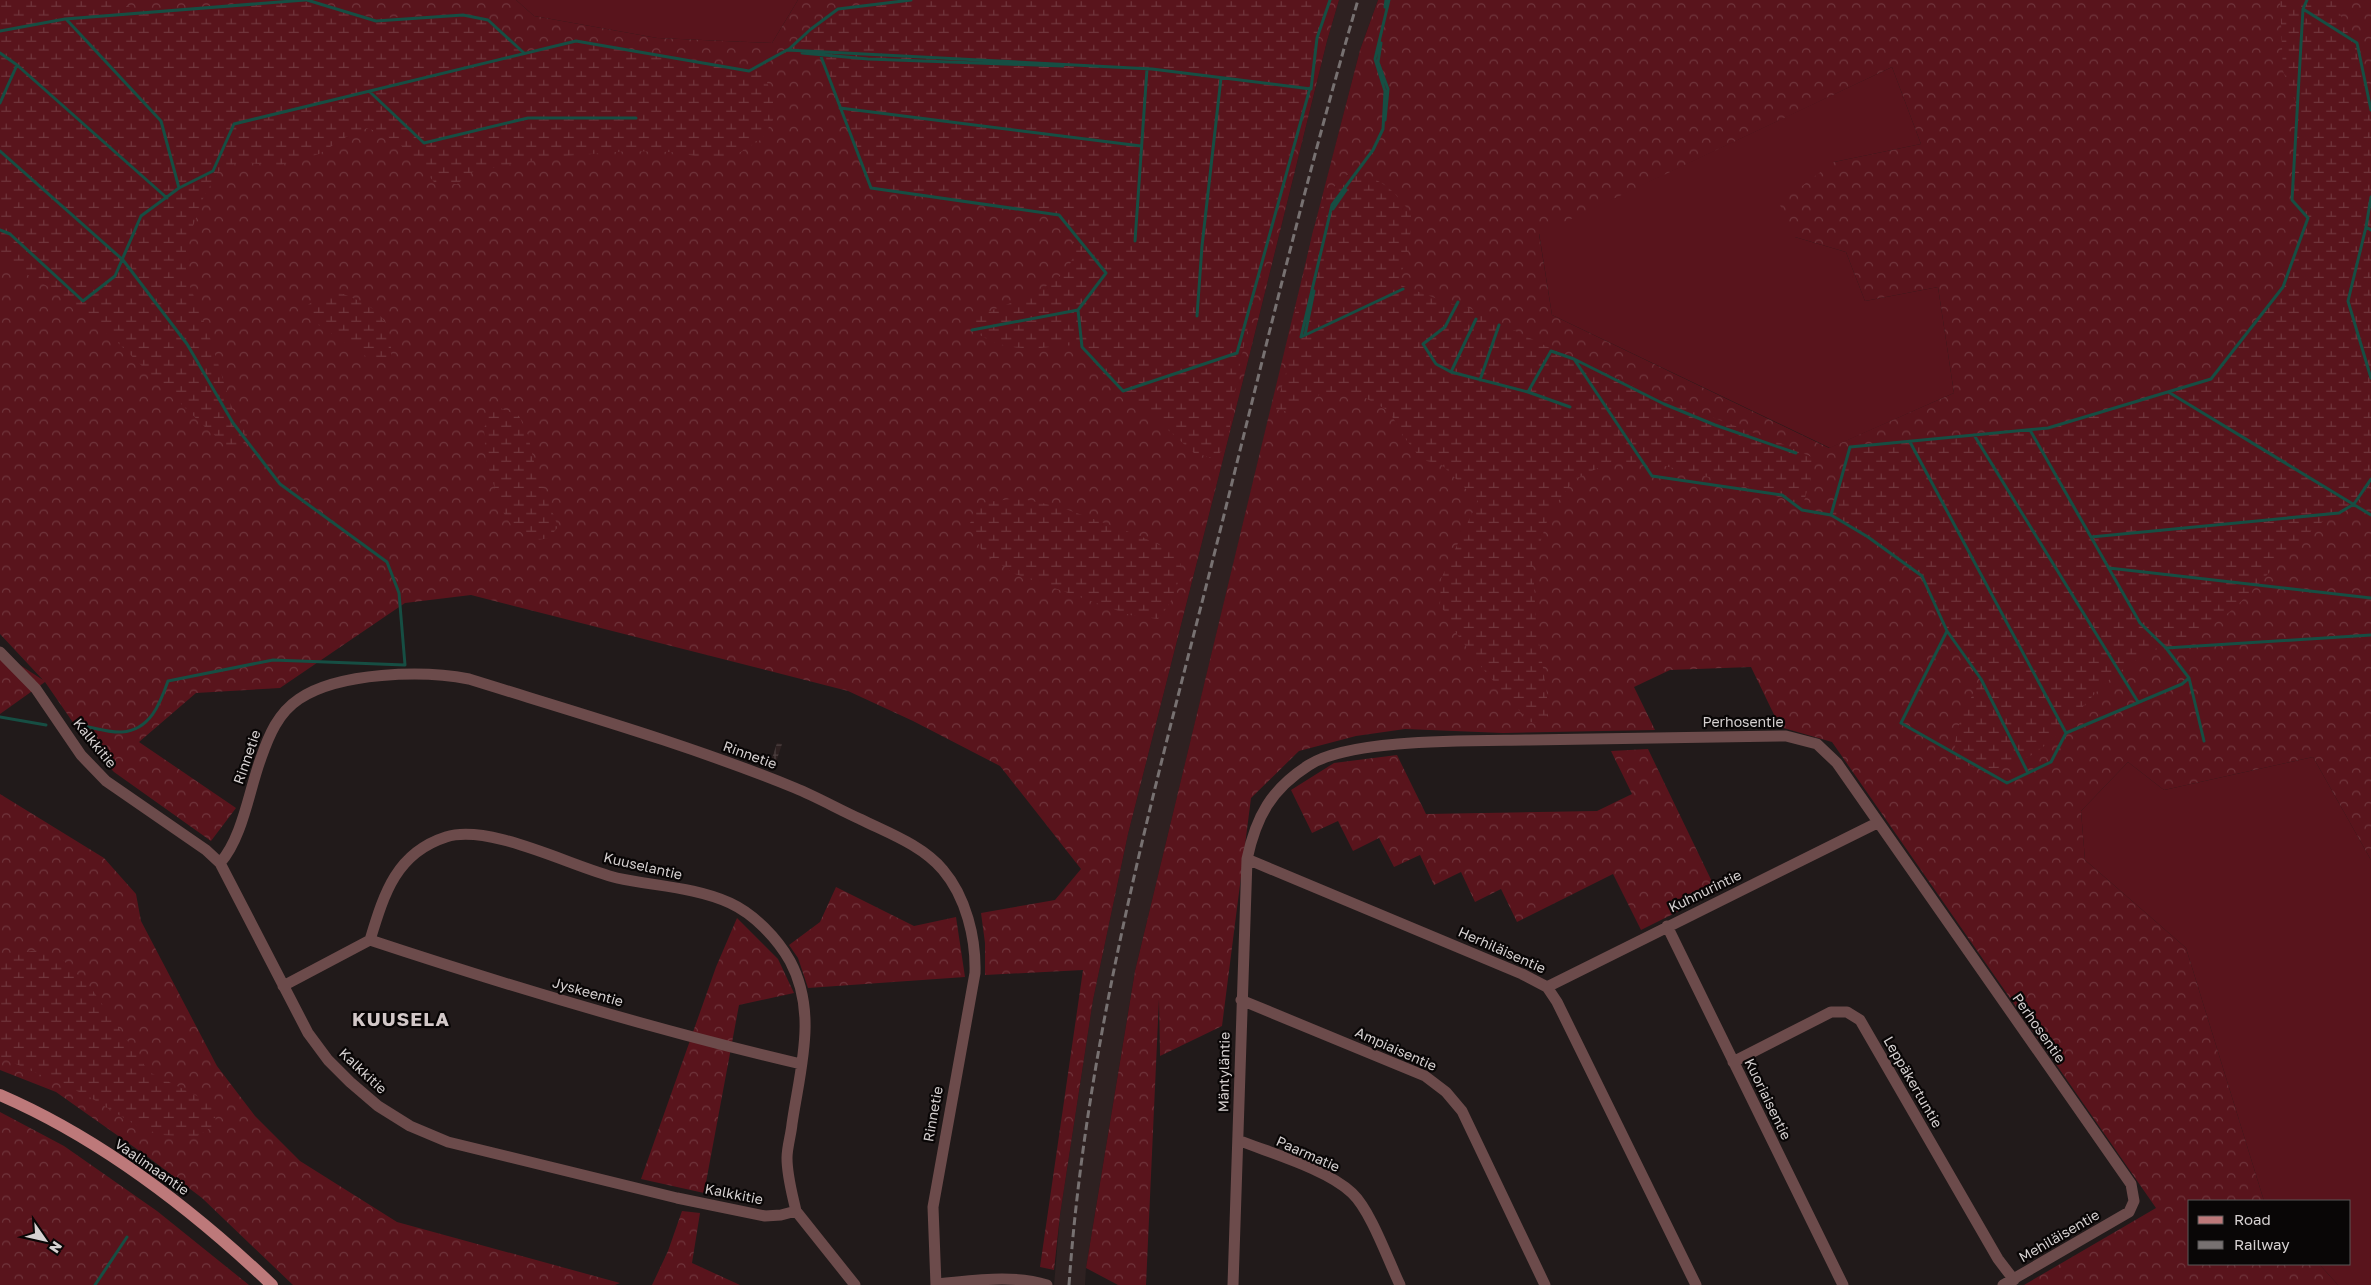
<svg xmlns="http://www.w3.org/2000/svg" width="2371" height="1285" font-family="'Golos Text',sans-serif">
  <defs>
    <pattern id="industrial-grid" width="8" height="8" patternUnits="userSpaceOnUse" patternTransform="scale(1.25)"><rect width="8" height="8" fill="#2e2121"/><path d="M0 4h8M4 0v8" fill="none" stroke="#4c4040"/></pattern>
    <pattern id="forest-crowns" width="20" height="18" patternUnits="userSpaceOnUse" patternTransform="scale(1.25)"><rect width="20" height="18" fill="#59141c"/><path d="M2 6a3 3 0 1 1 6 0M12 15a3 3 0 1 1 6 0" fill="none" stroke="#70353c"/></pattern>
    <pattern id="wetland-marsh" width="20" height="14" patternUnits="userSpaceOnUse" patternTransform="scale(1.25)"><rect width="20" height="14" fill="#59141c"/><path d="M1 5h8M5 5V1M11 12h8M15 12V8" fill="none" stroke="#70353c"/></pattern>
  </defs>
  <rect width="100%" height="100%" fill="#211a1a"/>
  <!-- built -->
  <path fill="#2e2121" d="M1339 0H1378L1360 50 1317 218 1135 971 1086 1268 1085 1285H1054L1060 1215 1093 1000 1128 834 1250 353 1327 41Z"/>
  <!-- industrial -->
  <path fill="url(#industrial-grid)" d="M777 743 782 744 776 762 771 761Z"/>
  <!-- grass -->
  <path fill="#59141c" d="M516 0H798L772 43 657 38 534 16Z
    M1892 67 1921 144 1834 162 1795 237 1846 252 1865 301 1938 287 1954 393 1830 448 1552 315 1539 233Z
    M2313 757 2371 860V1285H2338L2319 1264H2350V1201H2264L2186 948 2085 860 2081 811 2128 762 2164 790Z"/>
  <!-- forest -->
  <path fill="url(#forest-crowns)" fill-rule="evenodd" d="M0 0H516L534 16 657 38 772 43 798 0H1339L1327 41 1250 353 1128 834 1093 1000 1060 1215 1054 1270 1040 1267 1083 970 985 975V943L981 913 1055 900 1081 869 1000 766 913 721 848 691 471 595 405 603 280 688 196 693 139 742 236 808 211 841 114 772 90 747 45 682 0 714V652L43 680 0 634Z
    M1378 0H2371V860L2313 757 2164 790 2128 762 2081 811 2085 860 2186 948 2264 1201H2190V1264H2319L2338 1285H2024L2156 1208 1832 742 1780 727 1751 667 1670 670 1634 687 1655 730 1503 733 1405 729 1356 736 1299 751 1251 798 1222 1026 1160 1056 1159 999 1146 1285H1118L1086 1268 1135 971 1314 228 1360 50ZM1892 67 1921 144 1834 162 1779 203 1795 237 1846 252 1865 301 1938 287 1954 393 1829 448 1552 315 1539 234Z
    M1648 749 1717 892 1641 930 1613 874 1517 922 1501 889 1475 902 1461 872 1434 885 1420 855 1394 867 1379 838 1353 851 1338 821 1312 833 1291 790 1334 763 1397 755 1426 814 1597 811 1632 794 1611 751Z
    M0 794 104 858 136 894 141 921 217 1066 255 1116 300 1161 397 1222 620 1283 615 1285H293L202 1198 148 1157 56 1092 0 1070Z
    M836 887 914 926 956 917 965 977 808 988 798 958 789 945 820 922Z
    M737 918 778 959 794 993 739 1005 704 1193 641 1179 716 967Z
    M0 1112 64 1146 157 1211 249 1285H0Z
    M682 1211 700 1213 692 1263 740 1285H652L668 1251Z"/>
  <!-- wetland -->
  <path fill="url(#wetland-marsh)" d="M3 0H105L145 11 309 2 373 18 461 15 491 22 523 52 575 42 748 71 761 64 773 100V120L762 139 732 157H701L671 152 629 151 552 157 474 171 457 184 434 182C412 154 401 140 367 128L346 137 319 154 278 166 240 162 219 171 204 196 186 245V276L210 338 232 408 247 435 241 448 228 447 206 428 114 339 49 287 0 259V3Z
    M911 0H1328L1318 32 1310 90 1259 273 1235 389 1229 434 1222 451 1213 458 1194 453 1158 421 1117 391 1090 357 1075 345C1033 348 1008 355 972 330L973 318C1013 299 1111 279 1059 216L871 188 820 54 786 51 811 29 838 9Z
    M2280 0H2336L2342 20 2356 51 2371 108V484C2354 507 2342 507 2321 523 2281 554 2252 598 2210 627 2190 640 2165 644 2144 655 2133 662 2120 671 2110 679 2081 704 2059 742 2024 759 2001 771 1978 773 1956 760 1951 728 1968 705 1981 679L1947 631 1922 576 1868 537 1831 515 1850 447 2048 428 2211 379 2283 287 2308 218 2292 200 2297 106 2283 71Z
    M1347 175C1382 176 1390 187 1411 213L1410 246 1398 284 1448 303 1467 307 1548 347 1656 396 1778 442 1816 459 1803 505 1745 486 1657 464 1613 461 1575 479 1550 512 1533 565 1536 623 1547 694V723L1529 722 1483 669 1456 633 1440 604 1441 579 1478 501 1441 464 1422 460 1404 437 1389 411 1360 395 1327 392 1304 401 1289 412 1275 409 1286 373 1289 340 1313 231 1326 194Z
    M338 292C374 306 393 315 391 357H367L317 324 304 308 317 298Z
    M500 408 519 416 528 435 534 462 558 527 549 538 532 541 510 523 501 509 486 459 484 430 488 412Z
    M1018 498 1060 507 1140 536 1168 549 1181 564C1179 586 1173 602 1158 619L1130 615 1015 574 983 553 969 525 981 503Z
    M37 950 62 959 91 988 149 1072 211 1103 217 1124 196 1137 162 1135 139 1127 86 1095 0 1057V959L3 956Z"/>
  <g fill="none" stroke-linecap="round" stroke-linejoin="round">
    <!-- stream -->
    <path stroke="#164e43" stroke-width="3" d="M307 0 376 21 463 15 488 20 524 53
      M1389 0 1375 59 1385 91 1383 129 1373 150 1332 205 1301 337 1403 289
      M1385 7 1386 0
      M2303 9 2357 43 2371 110
      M66 19 161 121 179 188
      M0 31 65 19 305 0
      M1381 43 1378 62 1388 89 1385 120
      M788 50 811 29 838 9 911 0
      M0 53 17 65 0 103
      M802 53 868 59 1063 66
      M820 54 871 188 1059 215 1106 273 1078 310 972 330
      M17 65 167 198
      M370 92 424 143 528 118H636
      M840 108 1141 146
      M0 151 123 260 187 344 233 423 280 484 387 562 399 593 405 665 273 660 168 681C160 704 150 730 122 732 109 733 92 727 79 725
      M2371 197 2366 227 2348 301 2371 378
      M1333 209 1346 190
      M2366 227 2371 230
      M0 230 10 234 83 301 115 276 141 216 179 188 213 171 234 124 576 41 749 71 787 50 1152 69 1311 89 1317 38 1330 0
      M1135 241 1147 69
      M1458 302 1445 327 1423 344 1436 364 1451 372 1528 392 1570 407
      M1078 310 1082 347 1123 391 1237 353 1310 88
      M1197 316 1202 246 1221 78
      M1305 335 1314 291
      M1574 359 1652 476 1782 495 1802 510 1831 515 1868 537 1922 576 1947 631 1981 679 2028 773
      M1451 372 1476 319
      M1480 380 1499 325
      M1528 392 1551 351 1574 359 1664 404 1715 425 1796 453
      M2170 393 2371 515
      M2030 430 2140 623 2166 648 2189 678 2204 741
      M1974 435 2138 702
      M1910 442 2066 733
      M1831 515 1850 447 2048 428 2211 379 2283 287 2308 218 2292 200 2303 9 2307 0
      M2091 537 2339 513 2354 504 2371 479
      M2109 568 2371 598
      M1947 631 1901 723 2007 783 2051 762 2066 733 2182 684 2189 678
      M2166 648 2371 635
      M0 717 46 725
      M95 1285 127 1237"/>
    <!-- minor -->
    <path stroke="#6c4b4b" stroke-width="11" d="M0 652 36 689 81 755 106 781 206 850 220 863 308 1033 328 1060 350 1082 378 1106 410 1126 448 1142 677 1198 765 1216 781 1215 796 1211 855 1285
      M1247 859 1522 974 1547 987 1557 1002 1696 1285
      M220 863C243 837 249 790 261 758 269 735 278 713 299 699 339 672 423 670 469 679 578 713 690 745 795 788 817 797 838 809 860 819 888 833 922 845 943 870 966 897 976 938 975 973L933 1207 936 1285
      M1667 926 1843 1285
      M370 940C512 987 655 1030 801 1064
      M283 986 370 940C384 894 396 853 446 837 490 823 572 867 617 878 653 886 695 887 730 903 754 914 777 938 790 961 818 1013 800 1069 792 1124 791 1135 787 1147 787 1158 787 1176 792 1193 796 1211
      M1547 987 1877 823
      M1241 1000 1425 1076 1446 1092 1462 1111 1545 1285
      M1733 1062 1831 1012H1847L1860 1020 1998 1259 2014 1280
      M1238 1140C1270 1153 1327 1169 1352 1193 1371 1211 1388 1260 1400 1285
      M936 1284C972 1281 1012 1274 1047 1285
      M1233 1285 1247 859C1256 817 1271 789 1309 765 1351 738 1475 741 1529 740 1614 739 1700 737 1786 736L1817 744 1837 763 2131 1184 2134 1201 2129 1212 2003 1285"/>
    <!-- major -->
    <path stroke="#bd797a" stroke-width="12" d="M0 1095C102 1139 192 1209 272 1285"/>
    <!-- rail -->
    <path stroke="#777171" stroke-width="3" stroke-dasharray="8 4" stroke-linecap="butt" d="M1069 1285C1086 1042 1150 806 1210 571 1258 380 1303 188 1358 0"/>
  </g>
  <g text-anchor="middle" stroke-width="4.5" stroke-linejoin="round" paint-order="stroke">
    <!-- street labels -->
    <g font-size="14" fill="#d6d1d1" stroke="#090606">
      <text x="1743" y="727">Perhosentie</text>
      <text transform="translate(95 743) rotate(51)" y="5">Kalkkitie</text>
      <text transform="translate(750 755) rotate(20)" y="5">Rinnetie</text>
      <text transform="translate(247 757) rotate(-71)" y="5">Rinnetie</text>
      <text transform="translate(643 866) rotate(13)" y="5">Kuuselantie</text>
      <text transform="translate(1705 891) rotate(-26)" y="5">Kuhnurintie</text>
      <text transform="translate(1502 950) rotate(24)" y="5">Herhiläisentie</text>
      <text transform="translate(588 992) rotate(16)" y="5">Jyskeentie</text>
      <text transform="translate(2039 1028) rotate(55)" y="5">Perhosentie</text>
      <text transform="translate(1396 1049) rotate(24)" y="5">Ampiaisentie</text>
      <text transform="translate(363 1071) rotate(43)" y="5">Kalkkitie</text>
      <text transform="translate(1224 1072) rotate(-89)" y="5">Mäntyläntie</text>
      <text transform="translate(1913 1082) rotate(60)" y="5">Leppäkertuntie</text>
      <text transform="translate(1768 1099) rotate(64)" y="5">Kuoriaisentie</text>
      <text transform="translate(933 1114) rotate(-80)" y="5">Rinnetie</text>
      <text transform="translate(1308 1154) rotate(24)" y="5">Paarmatie</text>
      <text transform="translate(152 1167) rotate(35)" y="5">Vaalimaantie</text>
      <text transform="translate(734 1194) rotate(11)" y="5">Kalkkitie</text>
      <text transform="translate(2059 1236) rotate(-30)" y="5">Mehiläisentie</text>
    </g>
    <!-- district labels -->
    <g font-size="19" font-weight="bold" letter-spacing="1" fill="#d2c8c8" stroke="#090606">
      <text x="401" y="1026">KUUSELA</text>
    </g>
  </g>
  <!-- legend -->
  <rect x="2188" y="1200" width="162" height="65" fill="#090606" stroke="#5b5757"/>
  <rect x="2198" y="1216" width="25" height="8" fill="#bd797a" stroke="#5b5757"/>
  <text x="2234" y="1225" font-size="15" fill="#d6d1d1">Road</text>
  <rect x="2198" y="1241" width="25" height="8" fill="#777171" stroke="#5b5757"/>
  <text x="2234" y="1250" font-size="15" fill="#d6d1d1">Railway</text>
  <!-- north arrow -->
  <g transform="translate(45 1240) rotate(124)" stroke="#090606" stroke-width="4" paint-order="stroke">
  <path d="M0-4L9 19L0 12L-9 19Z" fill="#d6d1d1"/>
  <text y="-8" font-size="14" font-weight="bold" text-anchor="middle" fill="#d6d1d1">N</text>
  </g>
</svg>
